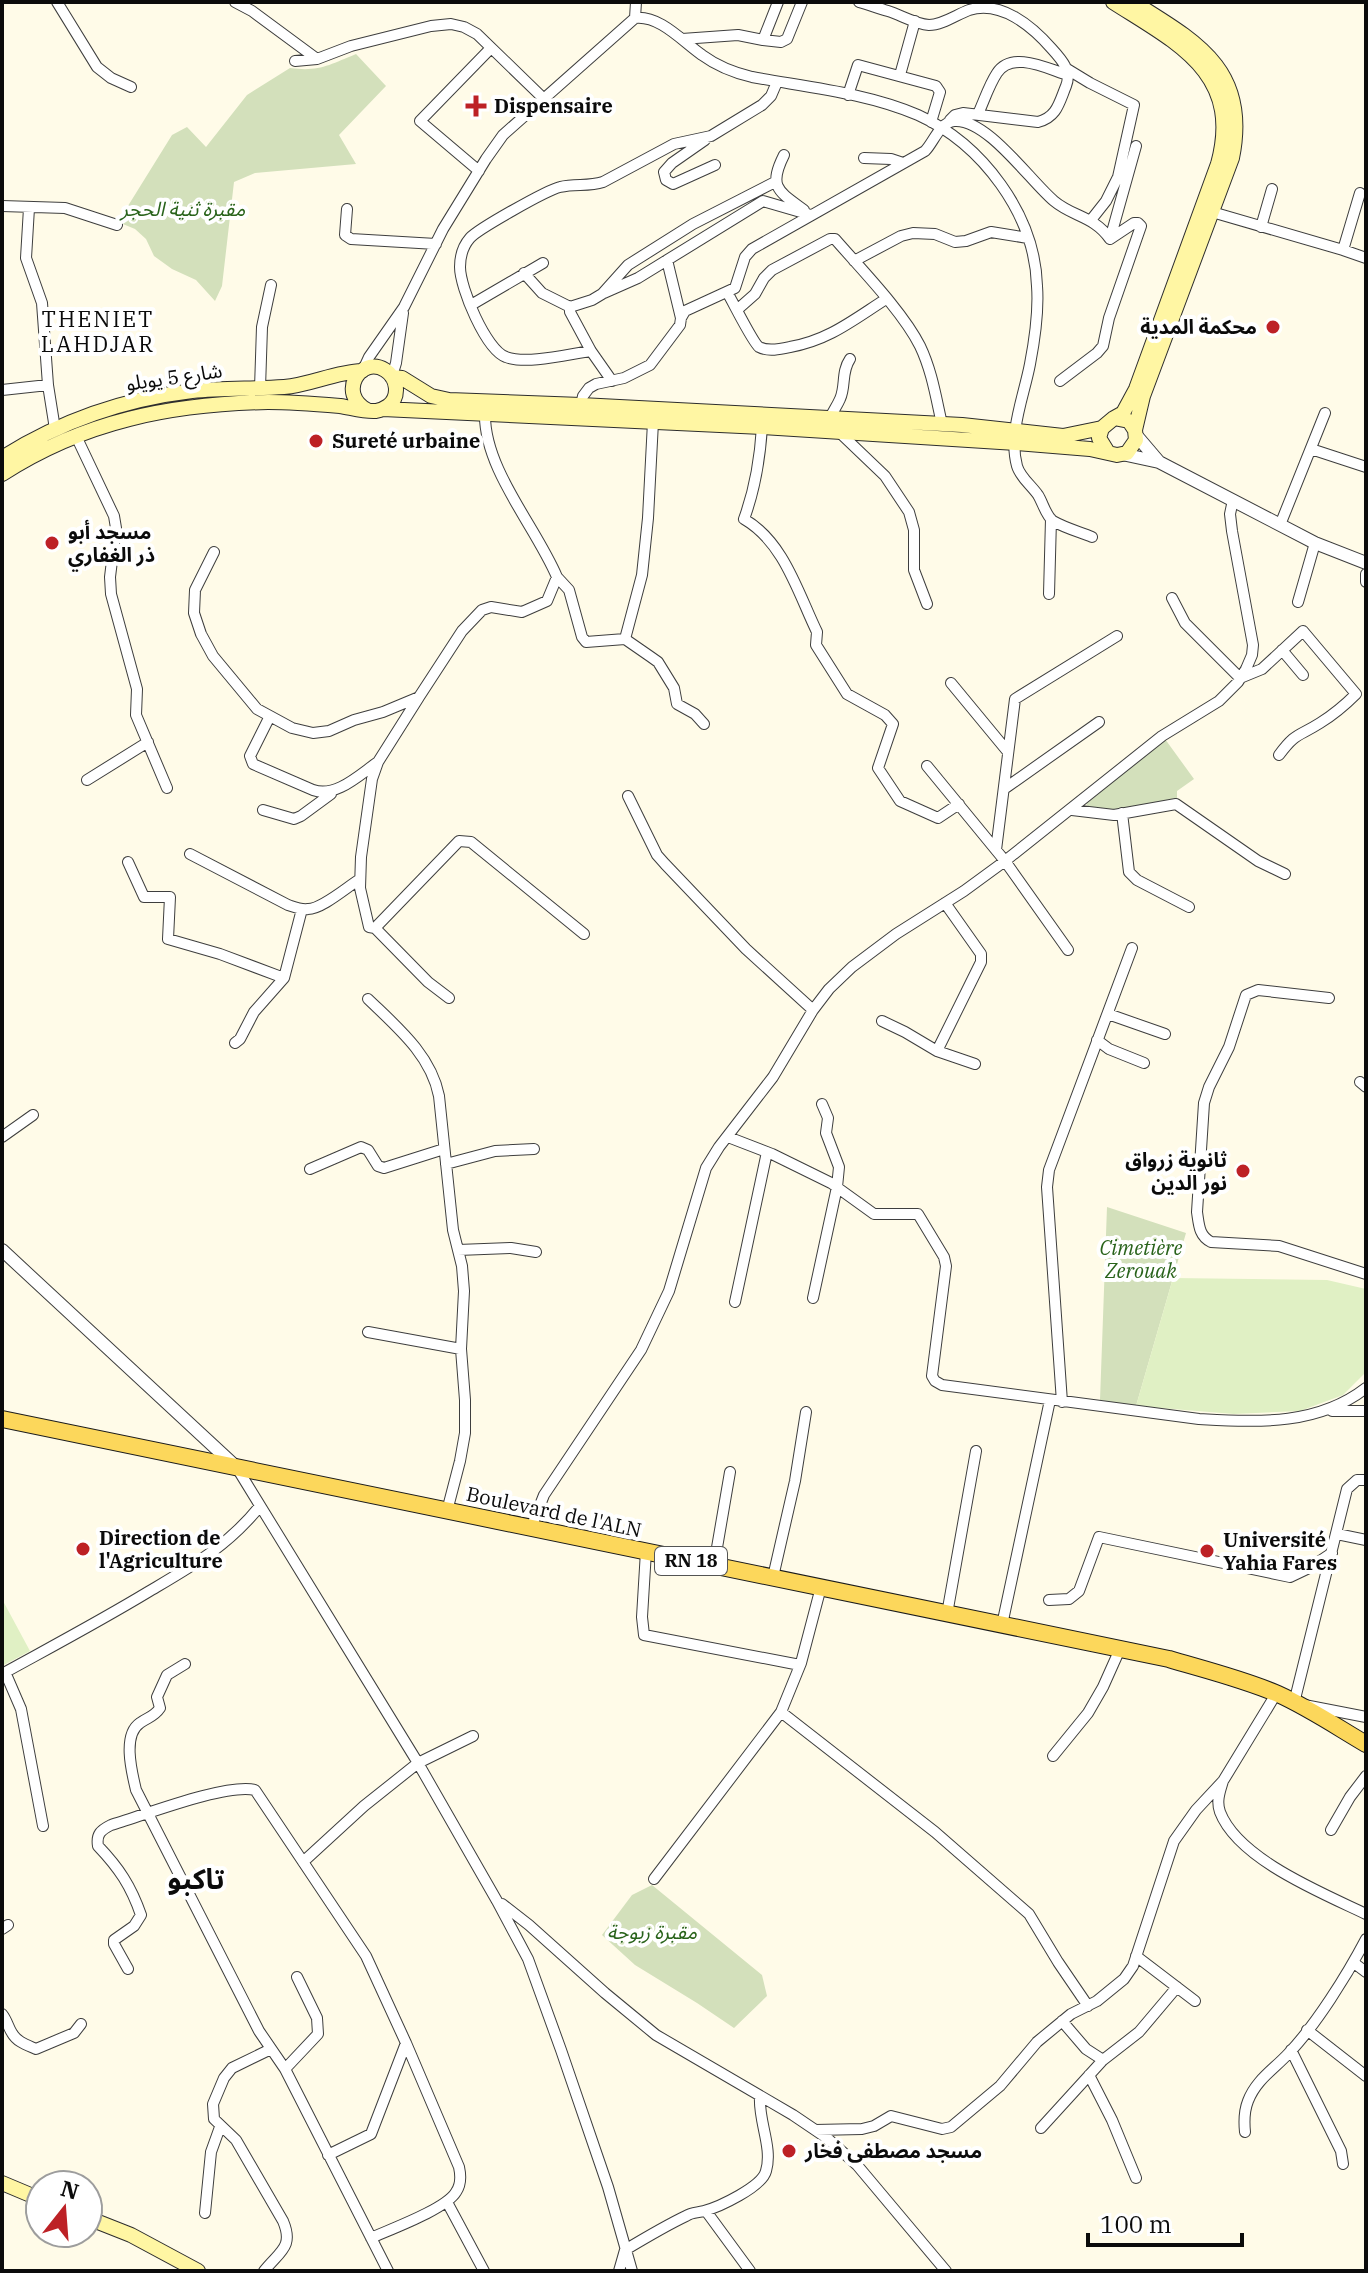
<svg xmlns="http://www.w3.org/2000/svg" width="1368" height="2273" font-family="'IBM Plex Serif','Noto Sans Arabic',serif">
  <rect width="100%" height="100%" fill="#fffbe8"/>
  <!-- cemetery -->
  <path fill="#d3e0bb" d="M356 54 386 86 339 135 356 164 255 173 234 182 222 286 215 301 196 280 172 269 154 256 146 239 135 229 118 222 172 135 187 127 206 147 247 95 290 68C319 72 329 65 356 54Z
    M1165 739 1194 779 1177 791V798L1114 810 1089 807 1086 804Z
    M1107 1207 1186 1233 1136 1406 1100 1400Z
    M652 1885 762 1975 767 1996 734 2028 697 2003 635 1965 602 1935 632 1895Z"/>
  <!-- pitch -->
  <path fill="#e0f0c4" d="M1173 1278 1327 1280 1366 1289V1372L1343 1395 1300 1411 1234 1414 1136 1406Z
    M2 1599 30 1651 2 1666Z"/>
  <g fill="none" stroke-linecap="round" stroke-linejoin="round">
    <defs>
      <path id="minor" d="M57 2 97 67 111 78 131 87
        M235 2 252 11 317 59
        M636 2 635 18C660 15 683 42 702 55 717 66 735 73 752 77 806 87 868 93 918 115 982 144 1035 214 1037 286 1039 312 1035 338 1030 364 1024 396 1008 433 1017 466 1020 477 1031 485 1038 495 1043 503 1046 516 1053 521 1065 528 1080 532 1092 537
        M859 2C869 5 878 8 888 11 901 15 915 24 929 25 942 25 956 15 969 10 1001 0 1032 26 1052 49 1062 60 1072 71 1066 86 1059 103 1057 117 1038 122L963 113 955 115 950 120
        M682 39 738 35 763 40 778 2
        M763 40 781 42 787 39 802 2
        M295 61 317 59 351 46 431 26 451 24 464 27 477 34 543 98
        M1067 69 1090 83 1134 105 1118 177 1106 201 1091 220
        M900 75 915 21
        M848 95 858 65 936 86 940 92 931 122
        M978 114C984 101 989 85 997 73 1012 50 1048 69 1068 75
        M705 140 672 163 664 172 666 180 673 184 715 165
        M784 155C768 187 778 191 804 210
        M864 158 891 159 903 163
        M479 171 420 121 491 48
        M2 206 65 208 117 225
        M29 208 26 258 42 303 48 385 55 429
        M347 209 345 235 351 239 436 244
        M1212 212 1343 250 1366 258
        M1261 227 1272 189
        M1110 239 1136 146
        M1343 250 1360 193
        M667 260 681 318
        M854 261 901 236 913 233 935 234 955 242 966 241 991 232 1028 238
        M524 273 542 293 570 307
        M727 292C733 302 753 343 759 347 768 352 781 349 790 347 829 340 853 320 886 299
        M604 293 638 278 763 201 811 215
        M471 305 543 263
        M738 309 755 294 764 278 772 270 830 239H835C861 269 903 312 920 346 932 371 936 398 942 424
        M591 351C569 354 527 365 506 357 486 350 460 288 460 267 460 256 463 246 470 238 478 229 547 190 560 187 575 183 588 187 603 182L674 144 711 136 762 105 771 96 777 82
        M363 370 369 357 404 307 443 229 486 159 503 135 635 18
        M392 376 396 363 403 313
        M612 381 591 351 570 312V307L592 300 602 294 628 265 693 224 775 182
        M260 388 262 327 271 285
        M2 390 48 385
        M581 405 583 396 589 388 596 384 624 378 650 365 680 325 681 318 685 311 735 288 745 257 752 249 925 151C934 142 939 123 954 121 987 118 1030 181 1054 201 1073 217 1094 216 1110 239L1134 223H1138L1141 226 1109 318 1103 346 1097 353 1060 381
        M830 418C833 411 837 406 840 399 846 386 841 372 850 359
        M762 427C760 459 755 489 744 519 784 542 798 593 817 632L816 645 847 694 885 715 893 724 878 768 900 801 938 818 959 804
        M839 432 885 476 909 512 914 530V570L927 604
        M76 436 114 516 116 528 110 577 111 594 137 689 136 715 167 788
        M1311 449 1366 467
        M1280 525 1325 413
        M214 552 195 590 194 613 201 634 213 656 257 709 292 728 313 733 329 731 354 720 383 712 419 697 462 631 482 610 491 607 522 612 547 601 557 577C536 527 484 469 485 414
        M1366 574V582
        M557 577 569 590 582 637 586 642 625 639 651 657 658 662 674 688 677 704 695 714 704 724
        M1049 594 1051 519
        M1172 598 1185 623 1240 678 1262 669 1303 631 1356 694C1345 705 1333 715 1320 723 1298 737 1296 732 1279 755
        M1298 602 1315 543
        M625 639 642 575 648 518 653 422
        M1282 650 1303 675
        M951 683 1008 752
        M419 697 378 762 372 779 361 857 360 888 369 927 375 928 459 841 471 842 584 934
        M270 716 250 756 253 764 313 790C336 798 359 775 378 762
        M927 766 1005 861 1068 950
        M87 780 148 742
        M1004 789 1099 722
        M628 796 657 855 665 864 746 949 813 1010
        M263 810 294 819 301 816 331 794
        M1072 810 1114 815 1176 804 1258 861 1285 874
        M1122 813 1129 872 1137 880 1189 907
        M996 850 1015 699 1117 636
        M190 854 288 905C294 907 301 910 308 909 322 909 347 887 360 879
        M128 862 144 897H170L168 939 220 954 284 978
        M375 928 428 982 449 998
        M1329 998 1258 990 1246 995 1229 1047 1209 1087 1204 1103 1197 1212C1199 1225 1199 1236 1211 1242L1279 1246 1366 1274
        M368 999C397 1027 431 1055 439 1096L453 1230 462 1266 464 1291 461 1349 465 1400V1433L460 1461 447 1511
        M1108 1014 1165 1034
        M882 1021 905 1032 937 1051 975 1064
        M1097 1040 1109 1049 1144 1063
        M235 1043 240 1039 254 1012 284 978 302 909
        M937 1051 981 962V954L945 903
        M1360 1082 1366 1087
        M2 1137 33 1115
        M728 1137 772 1154 831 1183 874 1214H918L944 1257 946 1266 932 1376 935 1381 942 1385 1199 1419C1258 1422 1317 1426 1366 1388
        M446 1164 495 1151 534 1149
        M310 1169 361 1147 368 1150 378 1166 384 1168 444 1149
        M458 1250 511 1248 536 1252
        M813 1298 837 1187 839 1167 826 1133 828 1118 822 1104
        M735 1302 767 1152
        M368 1332 461 1349
        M1062 1402 1047 1187 1049 1170 1132 948
        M1332 1411H1366
        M237 1468 418 1763 497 1901 528 1959 561 2050 608 2187 632 2271
        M1366 1480H1357L1347 1489 1294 1703 1366 1717
        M531 1528 544 1495 641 1350 669 1291 706 1168 719 1147 773 1077 813 1010 829 989 852 967 896 934 964 891 1005 861 1162 736 1219 701 1238 682 1246 669 1252 655 1253 645 1232 531 1230 514 1233 500
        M1337 1534 1366 1540
        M646 1551 642 1617 644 1635 800 1665
        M714 1565 730 1472
        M773 1577 795 1481 806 1412
        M1049 1600 1069 1599 1079 1591 1099 1537 1290 1577 1311 1567 1332 1553
        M947 1614 976 1451
        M1002 1625 1050 1400
        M185 1664 167 1675 157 1697 160 1708C154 1717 148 1717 140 1723 122 1735 132 1773 136 1790L259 2031 285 2069 388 2271
        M5 1672 21 1709 43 1826
        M2 1674C51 1647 100 1621 148 1592 192 1566 227 1547 260 1506
        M1276 1694 1223 1781C1220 1791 1216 1801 1220 1812 1238 1859 1322 1893 1366 1914
        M781 1712 935 1832 1029 1914 1058 1962 1088 2006
        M1053 1756 1088 1713 1103 1687 1120 1649
        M1331 1830 1350 1797 1366 1776
        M303 1862 364 1806 418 1763 473 1736
        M654 1879 781 1712 801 1663 821 1587
        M502 1904 529 1925 605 1993 656 2035 793 2115 827 2138 857 2165 946 2271
        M2 1929 8 1925
        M1136 1956 1195 2001
        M1354 1963 1366 1972
        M128 1969 114 1944V1940L134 1926 141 1915C131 1886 119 1868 98 1846 96 1834 101 1830 111 1825 142 1816 226 1783 255 1790L366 1956 406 2043 459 2167C461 2176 461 2185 456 2192 446 2209 391 2229 371 2238
        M2 2014C7 2020 8 2027 12 2033 17 2042 27 2045 36 2049L74 2033 81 2024
        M1062 2021 1086 2049 1103 2060
        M1307 2030 1366 2076
        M1291 2050 1341 2151 1343 2164
        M285 2069 318 2034 317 2018 297 1977
        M1089 2075 1112 2120 1136 2178
        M1041 2128 1103 2060 1139 2032 1177 1987
        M815 2130 862 2129 874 2126 891 2116 942 2129 951 2127 1000 2086 1037 2042 1071 2014 1097 2001 1124 1979 1133 1966 1174 1841 1196 1810 1223 1781
        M1245 2132C1244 2122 1244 2111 1248 2101 1256 2080 1273 2070 1288 2054 1316 2025 1347 1975 1366 1939
        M328 2155 371 2134 406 2043
        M447 2202 484 2271
        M706 2211 750 2271
        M205 2213 211 2152 220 2127
        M264 2271C280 2251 294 2247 283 2221L236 2140 214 2119 213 2104 224 2078 232 2068 271 2049
        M619 2271 625 2250C645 2238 665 2226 686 2216 692 2212 697 2213 704 2211 719 2207 762 2187 766 2171 773 2147 758 2121 760 2096"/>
      <path id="tertiary" d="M1136 435 1159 462
        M1122 454 1159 462 1315 543 1366 563
        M2 1250 235 1466"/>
      <path id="secondary" d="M1113 2C1177 43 1243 73 1218 164L1136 389 1123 413 1114 418
        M1133 2C1197 42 1250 70 1232 158L1143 396 1135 430
        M392 377 402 378 431 396 449 400 581 405 962 425 1063 436 1102 428
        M383 409 762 427 1016 443 1090 449 1117 455 1127 453 1136 440 1135 430 1129 421 1114 418 1102 428 1099 438 1107 451
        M2 458C59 422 124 399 192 391 222 388 253 389 284 387 310 385 335 372 362 371
        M2 474C84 421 171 404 268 402 292 402 316 404 340 406 352 408 365 412 376 411 381 410 384 409 388 406 400 397 398 378 385 370 360 355 337 394 367 410
        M2 2183 40 2199
        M88 2218 131 2235 198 2271"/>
      <path id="primary" d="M2 1419 1169 1659C1206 1670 1243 1679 1278 1694 1309 1708 1337 1727 1366 1744"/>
    </defs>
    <!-- minor casing -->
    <use href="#minor" stroke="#3e3e3e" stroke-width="12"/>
    <!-- tertiary casing -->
    <use href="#tertiary" stroke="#3e3e3e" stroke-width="14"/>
    <!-- secondary casing -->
    <use href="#secondary" stroke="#2d2d2d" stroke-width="16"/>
    <!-- primary casing -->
    <use href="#primary" stroke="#1c1c1c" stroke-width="18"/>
    <!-- minor -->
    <use href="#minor" stroke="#fff" stroke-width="10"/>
    <!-- tertiary -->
    <use href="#tertiary" stroke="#fff" stroke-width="12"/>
    <!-- secondary -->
    <use href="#secondary" stroke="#fff6a3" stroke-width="14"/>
    <!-- primary -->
    <use href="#primary" stroke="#fcd75b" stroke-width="16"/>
  </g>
  <!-- markers -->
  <g fill="#bd2126" stroke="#fff" stroke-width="3">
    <path d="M472 94h8v8h8v8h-8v8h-8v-8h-8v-8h8z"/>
    <circle cx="1273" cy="327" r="8"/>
    <circle cx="316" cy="441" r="8"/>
    <circle cx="52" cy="543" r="8"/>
    <circle cx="1243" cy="1171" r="8"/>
    <circle cx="83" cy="1549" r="8"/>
    <circle cx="1207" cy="1551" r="8"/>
    <circle cx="789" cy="2151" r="8"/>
  </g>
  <g text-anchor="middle" stroke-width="8" stroke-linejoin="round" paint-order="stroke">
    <!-- shield labels -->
    <rect fill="#fff" stroke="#545454" stroke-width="2" x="655" y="1547" width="72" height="28" rx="6"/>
    <g font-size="18" font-weight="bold" fill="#0b0b0b">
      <text x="691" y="1567">RN 18</text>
    </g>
    <!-- poi labels -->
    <g font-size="20" font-weight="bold" fill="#0b0b0b" stroke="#fff" text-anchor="start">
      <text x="494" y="113">Dispensaire</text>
      <text x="1257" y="334" text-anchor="end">محكمة المدية</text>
      <text x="332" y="448">Sureté urbaine</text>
      <text x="68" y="539">مسجد أبو<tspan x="68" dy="23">ذر الغفاري</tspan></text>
      <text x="1227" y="1167" text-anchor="end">ثانوية زرواق<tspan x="1227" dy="23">نور الدين</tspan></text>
      <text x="99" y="1545">Direction de<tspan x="99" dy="23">l'Agriculture</tspan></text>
      <text x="1223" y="1547">Université<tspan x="1223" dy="23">Yahia Fares</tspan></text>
      <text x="805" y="2158">مسجد مصطفى فخار</text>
    </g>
    <!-- park labels -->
    <g font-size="20" font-style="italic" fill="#29631b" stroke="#fff">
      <text x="183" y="216">مقبرة ثنية الحجر</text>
      <text x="1141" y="1255">Cimetière<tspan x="1141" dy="23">Zerouak</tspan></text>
      <text x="652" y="1939">مقبرة زبوجة</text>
    </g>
    <!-- street labels -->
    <g font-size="20" fill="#0b0b0b" stroke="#fff">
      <text transform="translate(174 377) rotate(-8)" y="7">شارع 5 يويلو</text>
      <text transform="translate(554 1512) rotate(12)" y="7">Boulevard de l'ALN</text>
    </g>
    <!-- neighbourhood labels -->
    <g font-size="22" letter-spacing="2" fill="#0b0b0b" stroke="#fff">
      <text x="98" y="327">THENIET<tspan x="98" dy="25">LAHDJAR</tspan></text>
    </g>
    <!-- district labels -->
    <g font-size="28" font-weight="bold" fill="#0b0b0b" stroke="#fff">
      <text x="196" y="1889">تاكبو</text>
    </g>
  </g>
  <!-- border -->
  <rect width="1368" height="2273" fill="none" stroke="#0b0b0b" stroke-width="8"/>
  <!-- north arrow -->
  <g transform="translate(64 2209) rotate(17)"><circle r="38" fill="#ffffff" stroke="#9d9d9d" stroke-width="2"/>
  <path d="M0-6L14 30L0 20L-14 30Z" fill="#bd2126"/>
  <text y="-12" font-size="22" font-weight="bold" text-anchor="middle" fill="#0b0b0b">N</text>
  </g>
  <!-- scale -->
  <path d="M1088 2233v12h154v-12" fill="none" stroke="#0b0b0b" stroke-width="4"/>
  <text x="1100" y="2233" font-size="24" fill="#0b0b0b" stroke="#ffffff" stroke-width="6" paint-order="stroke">100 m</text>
</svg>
